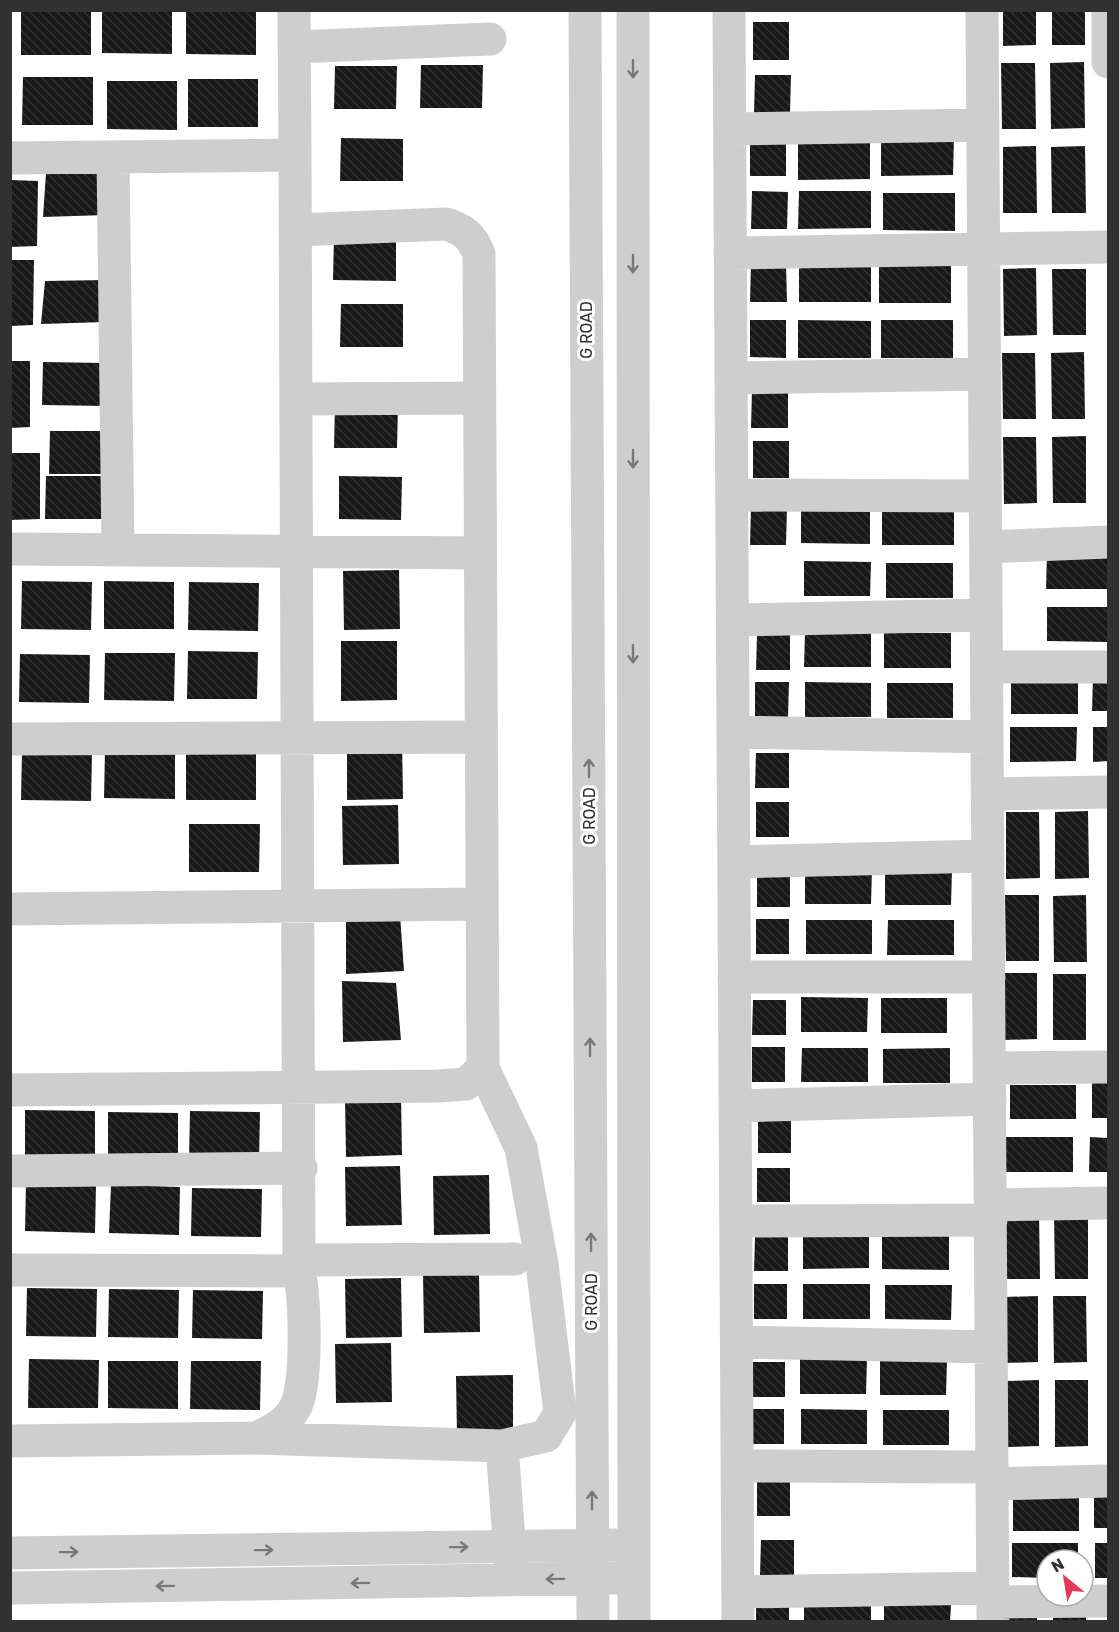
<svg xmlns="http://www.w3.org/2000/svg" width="1119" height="1632" font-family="Rubik,sans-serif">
  <defs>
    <pattern id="building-back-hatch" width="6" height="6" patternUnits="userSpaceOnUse" patternTransform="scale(1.5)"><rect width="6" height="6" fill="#181818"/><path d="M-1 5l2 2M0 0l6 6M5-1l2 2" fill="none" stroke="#313131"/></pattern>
  </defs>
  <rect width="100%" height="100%" fill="#fff"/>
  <!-- building -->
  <path fill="url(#building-back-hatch)" d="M21 10H91V55H21Z
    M102 10H172V54L102 53Z
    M186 10H256V55L186 54Z
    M1003 10H1036V45L1003 46Z
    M1052 10H1085V45H1052Z
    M753 22H789V60H753Z
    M1084 62 1085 128 1051 129 1050 63Z
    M1001 63H1035L1036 129H1002Z
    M421 65H483L482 108H420Z
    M335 66H397L396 109H334Z
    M755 75H791L790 113H754Z
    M23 77H93V125H22Z
    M188 79H258V127H188Z
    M107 81H177V130L107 129Z
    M341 138 403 139V181H340Z
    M786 138V176H750V139Z
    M881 138H954L953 175 881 176Z
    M798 142H870V179L798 180Z
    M1036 146 1037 213H1003V147Z
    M1085 146 1086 213H1052L1051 147Z
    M46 173H107L106 215 43 217Z
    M10 180 38 181 37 246 10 247Z
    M752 191 788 192 787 229H751Z
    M799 191H871V228L798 229Z
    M883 193H955V231L883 230Z
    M334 237 396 238V281L333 280Z
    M10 260H34L33 325 10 326Z
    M751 264H786L787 302H750Z
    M871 264V302H799V265Z
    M879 265H951V303H879Z
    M1036 268 1037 335 1004 336 1003 269Z
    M1052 269H1086V335H1053Z
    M106 280 105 322 41 324 45 281Z
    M341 304H403V347H340Z
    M750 320H786V358L750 357Z
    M798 320 871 321V358H798Z
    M881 320H953V358H881Z
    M1084 352 1085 419H1052L1051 353Z
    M1002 353H1035L1036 419H1003Z
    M10 361H30V427L10 428Z
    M43 362 105 363V406L42 405Z
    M752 390H788V428H751Z
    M335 405H398L397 448H334Z
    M50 431H112V474H49Z
    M1086 436V503H1053L1052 437Z
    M1003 437H1036L1037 503 1004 504Z
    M753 441H789V478H753Z
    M10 453H40V519L10 520Z
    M46 476H109L108 519H45Z
    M339 476 402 477 401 520 339 519Z
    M751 507H787L786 545H750Z
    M801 507H870V544L801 543Z
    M882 507H954V545H882Z
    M1047 554H1108V589H1046Z
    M804 561 871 562 870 596H804Z
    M886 563H953V598H886Z
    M399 570 400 629 344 630 343 571Z
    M22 581 92 582 91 630 21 629Z
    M104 581 174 582V629H104Z
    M189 582 259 583 258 631 188 630Z
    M1047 607H1108V642L1047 641Z
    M805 632H871V667H804Z
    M884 633H951V668H884Z
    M757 635H790V670H756Z
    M341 641H397V700L341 701Z
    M188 651 258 652 257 699H187Z
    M105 653H175L174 701 104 700Z
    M20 654 90 655 89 703 19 702Z
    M1093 677H1108V711H1092Z
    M1011 680H1078V714H1011Z
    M755 682H789L788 717H755Z
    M805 682 871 683V717H805Z
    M887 683H953V718H887Z
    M1010 727H1077L1076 761 1010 762Z
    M1093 727H1108V761L1093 762Z
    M402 740 403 799 347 800V741Z
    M105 750 175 751V799L104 798Z
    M186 751 256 752V800H186Z
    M22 752 92 753 91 801 21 800Z
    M756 753H789V788H755Z
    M756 802H789V837H756Z
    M398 805 399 864 343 865 342 806Z
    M1088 811 1089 878 1055 879V812Z
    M1006 812H1039L1040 878 1006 879Z
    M189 824H260L259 872H189Z
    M805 869H872L871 904H805Z
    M885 870H952L951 905H885Z
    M757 872H790V907H757Z
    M1005 895H1039V961H1006Z
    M1086 895 1087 962H1054L1053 896Z
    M346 912 400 915 404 971 346 974Z
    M756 919H789V954H756Z
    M806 920H872V954H806Z
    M888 920H954V955H887Z
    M1004 973H1037V1039L1004 1040Z
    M1053 974H1086V1040H1053Z
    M342 981 396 983 401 1040 343 1042Z
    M801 997 868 998 867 1032H801Z
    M881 998H947V1033H881Z
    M753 1000H786V1035H752Z
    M752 1047H785V1082H752Z
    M802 1048H868V1082H801Z
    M950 1048V1083H883V1049Z
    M1092 1083H1108V1118H1092Z
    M1010 1085H1076V1119H1010Z
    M401 1096 402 1155 346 1157 345 1097Z
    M25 1110 95 1111V1159L25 1158Z
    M190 1111 260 1112 259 1160H189Z
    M108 1112 178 1113V1161L108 1160Z
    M758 1119H791V1153H758Z
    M1006 1137H1073V1172H1006Z
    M1090 1137 1108 1138V1172H1089Z
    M400 1166 402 1225 346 1226 345 1167Z
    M757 1168H790V1202H757Z
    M489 1175 490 1234 434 1235 433 1176Z
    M26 1184 96 1185 95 1233 25 1231Z
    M111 1185 180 1187 179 1235 109 1233Z
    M192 1188 262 1189 261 1237 191 1236Z
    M1088 1212V1279H1055L1054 1213Z
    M1005 1213H1039L1040 1279H1006Z
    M803 1234H869V1268L803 1269Z
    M882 1235H949V1270L882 1269Z
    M755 1237H788V1271H754Z
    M479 1273 480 1332 424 1333 423 1274Z
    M401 1278 402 1337 346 1338 345 1279Z
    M754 1284H787V1319H754Z
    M803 1284H870V1319H803Z
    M885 1285H952L951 1320 885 1319Z
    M27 1288 97 1289 96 1337 26 1336Z
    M109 1289 179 1290 178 1338 108 1337Z
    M193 1290 263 1291 262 1339 192 1338Z
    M1038 1296V1362L1005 1363 1004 1297Z
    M1053 1296H1086L1087 1362 1054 1363Z
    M391 1343 392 1402 336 1403 335 1344Z
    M29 1359 99 1360 98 1408H28Z
    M800 1359H867L866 1394H800Z
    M880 1360H947L946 1395H880Z
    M108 1361H178V1409L108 1408Z
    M191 1361H261L260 1410 190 1409Z
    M752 1362H785V1397H752Z
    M513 1375V1435L457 1436 456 1376Z
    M1039 1380V1446L1006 1447V1381Z
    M1055 1380H1088V1446L1055 1447Z
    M751 1409H784V1444H751Z
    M801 1409 867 1410V1444H801Z
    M883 1410H949V1445H883Z
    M757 1481H790V1516H757Z
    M1094 1493H1108V1528H1094Z
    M1013 1496H1079V1531H1013Z
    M761 1540H794V1575H760Z
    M1012 1543H1078V1560H1047V1578L1012 1577Z
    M1095 1543H1108V1578H1095Z
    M804 1604H871V1622H804Z
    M884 1605H951L950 1622H884Z
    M756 1606 789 1607V1622H756Z
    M1037 1617V1622H1004V1618Z
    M1053 1617H1086V1622H1053Z"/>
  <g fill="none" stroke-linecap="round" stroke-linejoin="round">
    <!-- minor -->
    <path stroke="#cecece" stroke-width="33" d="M585 10 593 1622
      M633 10 634 1622
      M729 10 738 1622
      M982 10 993 1622
      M1108 10V62
      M294 47 490 39
      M730 129 983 125
      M113 157 118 550
      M10 158 295 155 294 10
      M730 253 1108 247
      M731 378 984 374
      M297 399 479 398
      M732 495 985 496
      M986 547 1108 542
      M10 549 480 553
      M733 620 986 615
      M987 667H1108
      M733 732 987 737
      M10 739 481 737
      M988 794 1108 792
      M734 862 988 856
      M10 909 482 904
      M734 977H989
      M990 1068 1108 1067
      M10 1090 439 1086 466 1084 483 1068 479 254C472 236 464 230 446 224L296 230
      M735 1106 990 1099
      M10 1171 301 1168
      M990 1205 1108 1203
      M736 1221 991 1220
      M301 1260 515 1259
      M10 1270 299 1271
      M737 1342 991 1347
      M257 1438 502 1446 546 1436 560 1413 542 1264 521 1148 483 1068
      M10 1441 257 1438C273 1430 286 1424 295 1408 308 1386 305 1297 299 1271L295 155
      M502 1446 511 1567
      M737 1466 992 1467
      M992 1484 1108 1481
      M10 1553 615 1545
      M10 1588 614 1578
      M738 1592 993 1588
      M993 1602 1108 1601"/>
  </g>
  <!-- one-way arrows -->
  <defs><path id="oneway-shaft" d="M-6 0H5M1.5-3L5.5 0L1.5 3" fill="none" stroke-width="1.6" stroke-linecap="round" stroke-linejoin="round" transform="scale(1.5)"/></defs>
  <g stroke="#787878">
    <use href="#oneway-shaft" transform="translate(633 69) rotate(90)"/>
    <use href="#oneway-shaft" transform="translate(633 264) rotate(90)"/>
    <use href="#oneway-shaft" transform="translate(633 459) rotate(90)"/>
    <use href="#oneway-shaft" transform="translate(633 654) rotate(90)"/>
    <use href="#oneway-shaft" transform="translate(589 768) rotate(-90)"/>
    <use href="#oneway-shaft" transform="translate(590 1047) rotate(-90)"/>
    <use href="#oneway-shaft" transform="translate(591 1242) rotate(-90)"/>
    <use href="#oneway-shaft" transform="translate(592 1500) rotate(-90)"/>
    <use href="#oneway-shaft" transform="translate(459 1547) rotate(-1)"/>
    <use href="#oneway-shaft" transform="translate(264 1550) rotate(-1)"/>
    <use href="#oneway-shaft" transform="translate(69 1552) rotate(-1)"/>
    <use href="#oneway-shaft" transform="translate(555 1579) rotate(179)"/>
    <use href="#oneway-shaft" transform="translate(360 1583) rotate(179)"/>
    <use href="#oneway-shaft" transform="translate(165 1586) rotate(179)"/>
  </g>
  <g text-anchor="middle" stroke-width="6" stroke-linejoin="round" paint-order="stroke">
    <!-- street labels -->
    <g font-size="16" fill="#313131" stroke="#fff">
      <text transform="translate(586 330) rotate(-90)" y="6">G ROAD</text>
      <text transform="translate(589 816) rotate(-90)" y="6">G ROAD</text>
      <text transform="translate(591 1302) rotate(-90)" y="6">G ROAD</text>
    </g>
  </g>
  <!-- border -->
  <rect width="1119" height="1632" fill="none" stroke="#313131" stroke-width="24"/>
  <!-- north arrow -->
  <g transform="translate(1065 1578) rotate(330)"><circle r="28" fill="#ffffff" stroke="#adadad" stroke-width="1.5"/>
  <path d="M0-4.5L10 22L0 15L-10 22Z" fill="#e43853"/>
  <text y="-9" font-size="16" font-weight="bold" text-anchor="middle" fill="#313131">N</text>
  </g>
</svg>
